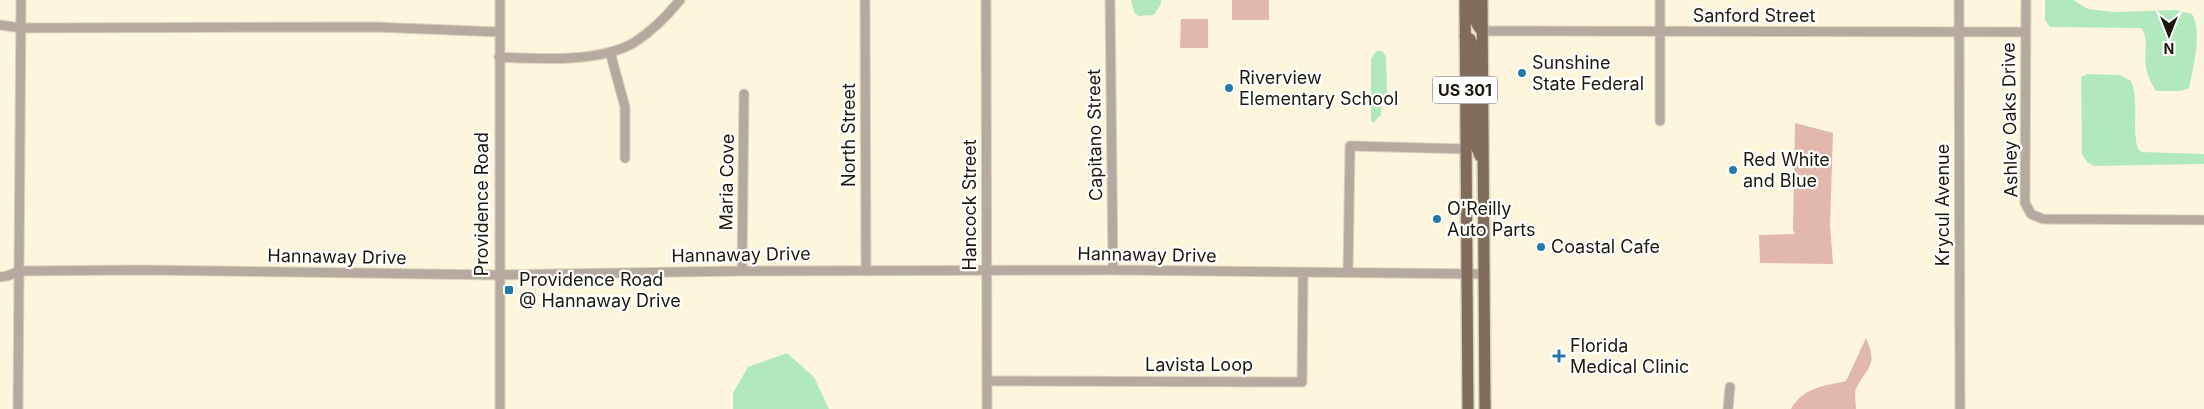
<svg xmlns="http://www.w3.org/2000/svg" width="2204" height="409" font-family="Inter,sans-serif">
  <rect width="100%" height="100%" fill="#fdf6dc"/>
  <!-- green -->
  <path fill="#e2b8ac" d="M1232 0H1269V20H1232Z
    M1181 19H1208V48H1180Z
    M1795 123 1833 133 1830 225 1833 264 1760 263 1759 235 1795 234 1793 230Z
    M1866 338C1879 367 1866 367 1856 389 1854 394 1856 403 1856 409H1791C1803 387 1825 386 1846 381Z"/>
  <!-- water -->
  <path fill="#b2e8be" d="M1131 0H1161V4L1154 15 1138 16 1134 12Z
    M2045 0H2073L2088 9 2114 12 2176 10 2192 14C2203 33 2193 67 2189 88L2181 91H2156C2151 83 2147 75 2146 66 2143 53 2150 39 2141 28L2050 27 2045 20Z
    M1376 51H1382L1386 56 1387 92 1382 99 1381 115 1373 123 1371 120V59Z
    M2087 74 2120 75 2131 81C2140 103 2131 127 2138 149L2142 152 2204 154V164L2094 166 2087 162 2082 154 2081 77Z
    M787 353 814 377 829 409H733V393L748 367Z"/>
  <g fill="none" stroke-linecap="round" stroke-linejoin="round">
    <defs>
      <path id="minor" d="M500 0V409
        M865 0 866 271
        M986 0 987 409
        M1110 0 1113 270
        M1660 0V121
        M1959 0 1960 409
        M2026 0 2025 203 2031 214 2043 219 2204 220
        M0 25 21 28 375 27 499 32
        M1483 31 2025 32
        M610 52 625 107V158
        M499 57C538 59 601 63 635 42 652 31 667 16 680 0
        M742 271 744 94
        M1348 273 1350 146 1466 149
        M0 277 7 276 20 271 141 270 498 275 742 271 1113 270 1484 274
        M987 381 1302 382 1303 274
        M18 409 21 0
        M1728 409 1730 387"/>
      <path id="major" d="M1465 0 1468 409
        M1473 0C1473 12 1473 21 1482 31
        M1482 0 1485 409
        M1465 36 1470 39 1473 47 1474 141 1480 156"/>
    </defs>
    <!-- minor casing -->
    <use href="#minor" stroke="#d9d2bb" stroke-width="11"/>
    <!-- major casing -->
    <use href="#major" stroke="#d9d2bb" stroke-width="14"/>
    <!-- minor -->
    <use href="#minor" stroke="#b6aaa0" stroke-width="9"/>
    <!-- major -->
    <use href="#major" stroke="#806c5a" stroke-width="11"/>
  </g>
  <!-- markers -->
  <g fill="#2179a8" stroke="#fff" stroke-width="2">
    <circle cx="1522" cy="73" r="5"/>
    <circle cx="1229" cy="88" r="5"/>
    <circle cx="1733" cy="170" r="5"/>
    <circle cx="1437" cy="219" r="5"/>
    <circle cx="1541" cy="247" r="5"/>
    <rect x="504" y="285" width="10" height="10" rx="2.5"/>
    <path d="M1556.5 348.5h5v5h5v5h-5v5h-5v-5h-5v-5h5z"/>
  </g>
  <g text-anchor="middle" stroke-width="4.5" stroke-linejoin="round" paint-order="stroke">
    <!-- shield labels -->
    <rect fill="#fff" stroke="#605d55" stroke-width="1" x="1432.5" y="76.5" width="65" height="27" rx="4"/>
    <g font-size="16" font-weight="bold" fill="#1c180c">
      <text x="1465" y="96">US 301</text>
    </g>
    <!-- street labels -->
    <g font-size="18" fill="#1c180c" stroke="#fff">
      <text x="1754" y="22">Sanford Street</text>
      <text transform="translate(2010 120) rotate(-91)" y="6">Ashley Oaks Drive</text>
      <text transform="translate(849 135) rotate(-90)" y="6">North Street</text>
      <text transform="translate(1095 135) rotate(-91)" y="6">Capitano Street</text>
      <text transform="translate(727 182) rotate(-89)" y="6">Maria Cove</text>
      <text transform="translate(482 204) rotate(-90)" y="6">Providence Road</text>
      <text transform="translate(970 205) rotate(-90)" y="6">Hancock Street</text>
      <text transform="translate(1943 205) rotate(-90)" y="6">Krycul Avenue</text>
      <text transform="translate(741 255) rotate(-1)" y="6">Hannaway Drive</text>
      <text transform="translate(1147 255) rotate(1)" y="6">Hannaway Drive</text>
      <text transform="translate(337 257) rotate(1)" y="6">Hannaway Drive</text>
      <text x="1199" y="371">Lavista Loop</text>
    </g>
    <!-- poi labels -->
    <g font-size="18" fill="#1c180c" stroke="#fff" text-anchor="start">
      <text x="1532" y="69">Sunshine<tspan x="1532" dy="21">State Federal</tspan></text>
      <text x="1239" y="84">Riverview<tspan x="1239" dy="21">Elementary School</tspan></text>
      <text x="1743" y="166">Red White<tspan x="1743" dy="21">and Blue</tspan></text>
      <text x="1447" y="215">O'Reilly<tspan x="1447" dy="21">Auto Parts</tspan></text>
      <text x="1551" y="253">Coastal Cafe</text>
      <text x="519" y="286">Providence Road<tspan x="519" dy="21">@ Hannaway Drive</tspan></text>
      <text x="1570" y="352">Florida<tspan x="1570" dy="21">Medical Clinic</tspan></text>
    </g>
  </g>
  <!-- north arrow -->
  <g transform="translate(2169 35) rotate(180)" stroke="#ffffff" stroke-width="4" paint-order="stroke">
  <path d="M0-4L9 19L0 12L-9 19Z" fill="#1c180c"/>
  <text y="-8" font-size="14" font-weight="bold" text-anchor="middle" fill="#1c180c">N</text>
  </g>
</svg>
